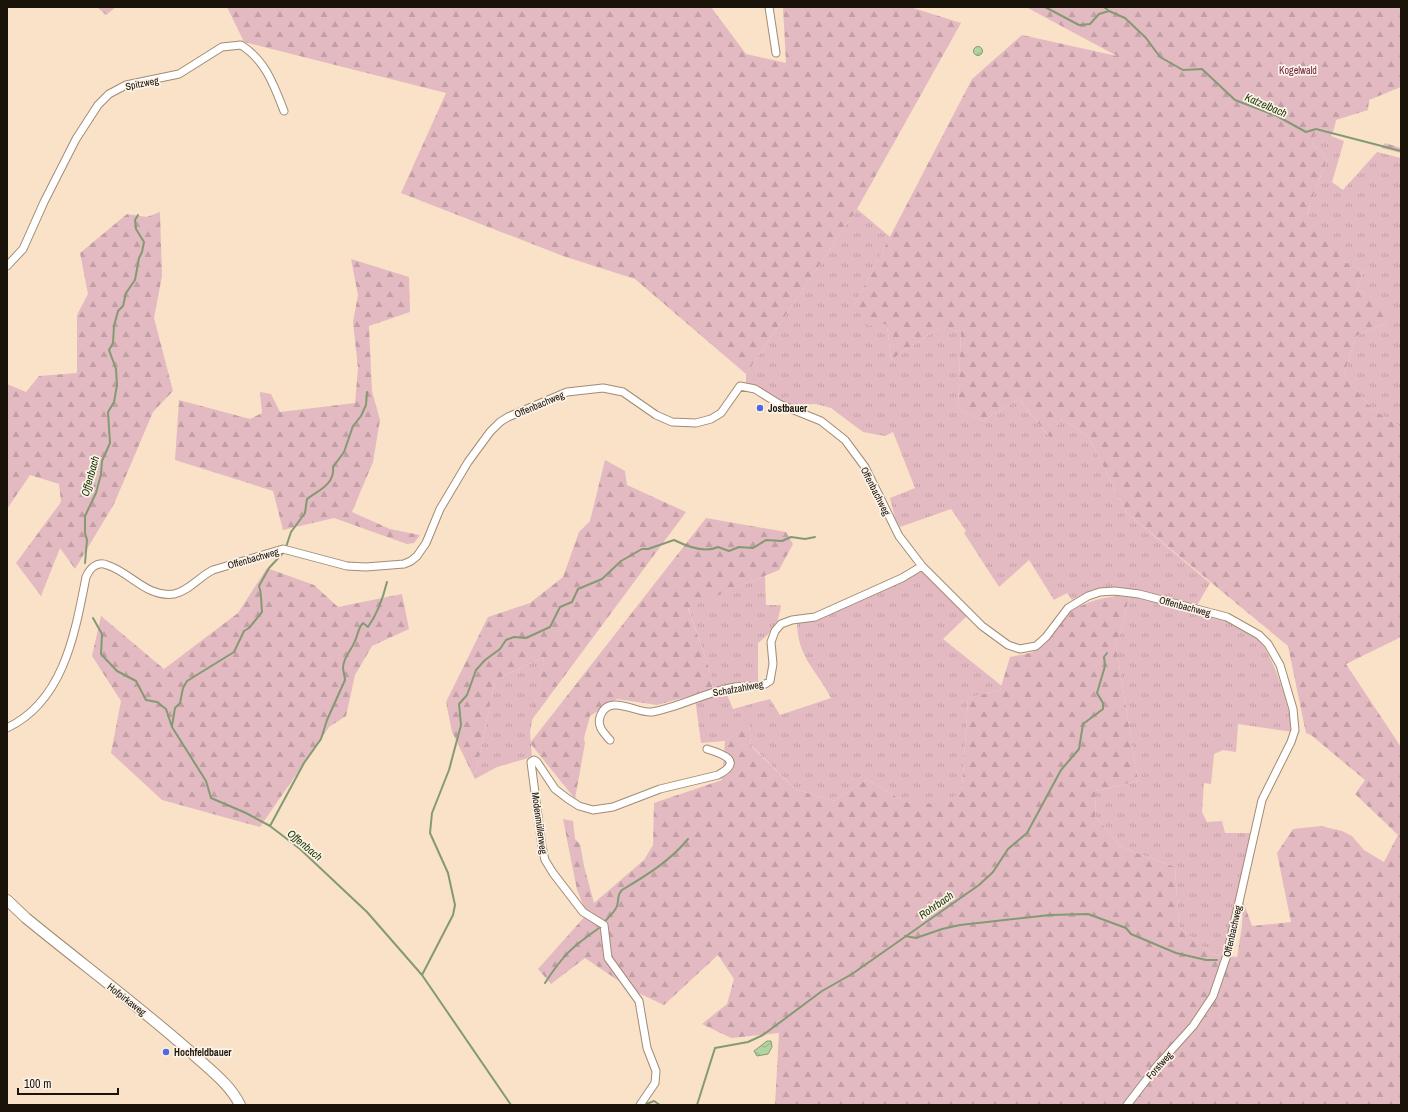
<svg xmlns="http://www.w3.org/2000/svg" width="1408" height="1112" font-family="'Archivo Narrow',sans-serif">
  <defs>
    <pattern id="grass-tufts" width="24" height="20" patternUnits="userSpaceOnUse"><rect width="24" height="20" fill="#e3bac1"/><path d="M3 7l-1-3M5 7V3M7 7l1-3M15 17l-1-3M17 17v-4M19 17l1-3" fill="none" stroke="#c29fa4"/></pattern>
    <pattern id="forest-firs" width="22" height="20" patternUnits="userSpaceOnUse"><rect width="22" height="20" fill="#e3bac1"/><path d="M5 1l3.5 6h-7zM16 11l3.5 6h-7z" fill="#c29fa4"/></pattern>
    <pattern id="water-waves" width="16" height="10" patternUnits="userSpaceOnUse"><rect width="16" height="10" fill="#b2d4a0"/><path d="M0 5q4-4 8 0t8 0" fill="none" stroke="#98b588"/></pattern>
  </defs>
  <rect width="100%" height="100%" fill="#f9e2c8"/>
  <!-- grass -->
  <path fill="url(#grass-tufts)" d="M1319 129 1330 130 1334 129 1331 136 1344 141 1332 182 1343 190 1377 152 1401 158V427L1372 409 1344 375 1356 336 1386 323 1391 309 1357 289 1364 271 1343 261 1307 213 1327 159 1321 151 1312 145 1315 133Z
    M857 209 890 237 855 304 887 324 891 360 942 326 961 332 958 408 982 421 1019 399 1050 438 1062 419 1088 436 1127 513 1210 583 1196 607C1167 598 1118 579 1089 591 1083 594 1078 597 1072 600L1067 593 1054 600 1029 560 999 587 964 533 966 531 951 509 900 527 895 518 890 498 915 488 893 432 885 436 863 432 831 408 816 404 790 405 746 385V374Z
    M920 571H923L968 615 943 639 1002 686 1000 690 968 698 962 792 940 805 905 802 867 779 834 801 795 789 751 745 749 723 725 741 701 743 695 698 725 690 733 709 770 699 780 715 831 698C816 669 797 657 797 621L898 583Z
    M765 576 766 605H781C778 625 774 630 758 643V681L732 683 713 690 709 668 688 607Z
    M1131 594C1167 604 1221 613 1252 633 1272 647 1290 708 1293 732L1238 724 1236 752 1223 750 1214 754 1211 784 1204 783 1202 812 1207 822 1222 821 1225 833H1252L1235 903 1226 955 1212 954 1179 927 1175 867 1121 847 1095 816 1096 791 1138 781 1115 640 1120 635 1129 597Z
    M544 657 530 732 532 757 497 767 475 779 495 680Z"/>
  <!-- forest -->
  <path fill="url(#forest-firs)" d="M97 7H116L106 15Z
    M227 7H711L746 54 786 63 783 7H910L961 23 857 209 746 374 635 279 563 256 401 193 446 93 244 42Z
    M1026 7H1401V87L1369 100 1368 110 1336 120 1334 129 1330 130 1319 129 1315 133 1312 145 1321 151 1327 159 1307 213 1343 250V261L1364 271 1357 289 1392 309 1386 323 1356 336 1344 375 1372 409 1401 427V637L1346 664 1401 747V1105H775L779 1033 731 1038 702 1024 727 1004 734 979 718 955 664 1005 632 990 585 958 551 984 538 969 587 914 577 890 563 819 573 821 575 839 580 844 584 866 594 903 644 860 653 845 654 803 722 780 725 741 749 722 751 746 795 789 834 801 867 779 905 802 940 804 962 792 968 698 1000 690 1010 657C1019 655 1030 654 1037 650 1050 643 1055 630 1063 619 1074 604 1111 593 1129 597L1120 635 1115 640 1138 781 1096 791 1095 816 1121 847 1175 867 1179 927 1212 954 1237 957 1242 926 1243 901 1252 926 1291 922 1277 853 1293 829 1321 826 1342 831 1352 836 1364 850 1384 862 1398 835 1355 794 1365 780 1311 735 1306 733 1288 646 1127 513 1088 436 1062 419 1051 439 1019 399 982 421 958 408 961 332 942 326 891 360 887 324 869 326 855 304 972 79 1022 35 1117 56Z
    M1385 143 1401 148V153L1381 148Z
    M160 212 162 276 154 318 173 391 153 412 114 504 75 569 60 548 41 596 16 563 61 502 59 484 30 475 7 509V384L26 392 39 376 77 373V315L88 294 80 253 127 214 147 217Z
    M351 259 409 277 410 312 369 326 372 391 380 420 373 462 352 512 390 529 420 535 414 543 407 544 334 518 283 530 273 491 175 460 179 400 250 419 262 413 260 392 271 394 280 412 355 403 358 368 353 322 358 295Z
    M605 460 625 471 627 485 686 512 531 721 544 657 495 680 475 779 452 732 446 702 488 617 530 603 563 577 579 532 590 521Z
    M706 518 786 532 793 544 779 570 688 608 709 668 713 690 657 705 617 699 590 716 584 738 585 743 575 799 530 743Z
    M267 568 314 585 338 607 402 594 409 629 372 646 355 675 346 716 329 727 260 827 162 800 111 753 121 701 92 656 101 616 164 669 238 613Z"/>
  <!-- water -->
  <path fill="url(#water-waves)" stroke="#849a73" d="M973.5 51a4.5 4.5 0 1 1 9 0a4.5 4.5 0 1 1-9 0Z
    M767 1041H771L772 1047 768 1054 757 1056 754 1051Z"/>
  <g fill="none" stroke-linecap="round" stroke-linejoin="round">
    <!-- stream -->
    <path stroke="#849a73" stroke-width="2" d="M1045 7 1079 25 1090 24 1099 14 1109 11 1125 18 1146 38 1160 57 1183 70 1202 69 1235 100 1277 116 1306 132 1316 129 1401 151
      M1104 7 1109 11
      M286 547 291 532 305 513 307 499C319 490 335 484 333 467L344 452 353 426 361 416 366 405 367 392
      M85 563 87 540 85 533V516L96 493 101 474 102 461 110 443 108 412 114 402 117 385 116 369 109 350 113 343 114 326 118 311 123 306 126 293 135 280 139 258 142 252 144 242 136 229 135 220 138 215
      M93 618 102 634 101 654 117 671 136 681 146 700 157 702 166 709 172 727 206 781 211 798 246 813 270 826 300 849 367 912 422 975 511 1105
      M172 726 175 708 180 703 183 688 187 681 234 652 244 631 249 628 262 612C261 603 262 595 259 586L269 568 283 553
      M270 826 304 763 321 739 327 720 345 680C345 675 343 672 343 667 344 656 351 651 355 641 358 635 358 628 363 623L368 627C378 613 383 598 387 582
      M604 922C609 917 615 912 617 906 619 899 617 895 622 890 647 875 670 861 688 839
      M905 936 916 938 942 929 960 925 1050 915 1088 914 1126 928 1131 934 1176 953 1206 960H1217
      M422 975 453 915 455 905 448 873 430 833 432 813 449 770 461 725 459 704 467 695 476 670 485 660 500 649 506 640 514 637 526 638 550 627 560 607 572 602 578 589 602 579 621 561 642 549H648L674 540C686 546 705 553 718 547L729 551 739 547 753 548 766 540 782 541 791 537 805 539 815 537
      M545 983C563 955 572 947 599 928
      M644 1105 654 1101 660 1105
      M697 1105 715 1048 748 1042 763 1035 822 991 852 974 979 885 993 872 1008 849 1027 833 1061 770 1079 749 1083 724 1103 709V703L1097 693 1105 666 1104 657 1107 653"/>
    <defs>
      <path id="street" d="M769 7 776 53
        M7 266 23 249 44 202 76 139 98 105 109 94 126 85 179 74 222 47 241 45C265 60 274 85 284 111
        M7 728C64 701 75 633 86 577 90 568 97 561 107 565 130 572 147 598 174 594 189 591 200 576 213 570L283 549 347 566 366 567 404 564 411 561 417 556 426 543 440 509 468 462 490 432 500 422 508 417 567 392 603 388 623 392 656 415 672 422 696 423 711 419 721 413 740 386 755 389 779 404 821 421 845 440 865 467 899 536 922 566 982 626 1008 645 1020 649 1036 646 1046 637 1068 608 1088 596 1100 592 1115 591 1139 594 1227 617 1259 635 1268 644 1280 665 1293 709 1295 730 1291 742 1262 800 1227 955 1213 996 1193 1026 1157 1066 1127 1105
        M610 740C604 733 597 727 600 717 608 692 637 714 652 712 680 707 706 692 735 687 746 685 761 689 770 681L773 664 771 642 775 631 781 624 792 620 815 617 902 578 922 566
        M640 1105 655 1083 656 1071 647 1048 639 1001 608 958 604 925 583 912 553 873 545 860 542 847 531 762 534 760 537 762 555 789 568 799 579 806 593 810 613 807 660 789 718 775C744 761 723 754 707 749"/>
      <path id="secondary" d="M7 900 26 918C82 964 139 1006 193 1054 209 1069 230 1084 240 1105"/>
    </defs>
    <!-- street casing -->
    <use href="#street" stroke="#a18c74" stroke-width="9"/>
    <!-- secondary casing -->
    <use href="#secondary" stroke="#a18c74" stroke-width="12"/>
    <!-- street -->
    <use href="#street" stroke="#fff" stroke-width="7"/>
    <!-- secondary -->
    <use href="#secondary" stroke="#fff" stroke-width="10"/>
  </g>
  <!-- markers -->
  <g fill="#4f69de" stroke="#fbf2e8" stroke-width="1.5">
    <circle cx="760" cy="408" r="4"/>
    <circle cx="166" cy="1052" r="4"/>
  </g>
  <g text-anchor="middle" stroke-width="3.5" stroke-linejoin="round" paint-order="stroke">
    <!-- park labels -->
    <g font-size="10" fill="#6a1d34" stroke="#fbf2e8">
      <text x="1298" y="74">Kogelwald</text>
    </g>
    <!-- street labels -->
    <g font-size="10" fill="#1a1309" stroke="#fbf2e8">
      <text transform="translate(142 83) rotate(-11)" y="4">Spitzweg</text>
      <text transform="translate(539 404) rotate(-23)" y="4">Offenbachweg</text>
      <text transform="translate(876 491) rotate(63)" y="4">Offenbachweg</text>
      <text transform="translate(253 558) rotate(-16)" y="4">Offenbachweg</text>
      <text transform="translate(1185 606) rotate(15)" y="4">Offenbachweg</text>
      <text transform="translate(738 688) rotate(-10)" y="4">Schafzahlweg</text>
      <text transform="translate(540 823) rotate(82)" y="4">Modenmüllerweg</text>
      <text transform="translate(1232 931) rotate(-77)" y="4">Offenbachweg</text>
      <text transform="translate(127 999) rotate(38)" y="4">Hofpirkaweg</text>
      <text transform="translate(1159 1065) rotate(-48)" y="4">Forstweg</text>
    </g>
    <!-- poi labels -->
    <g font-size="10" font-weight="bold" fill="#1a1309" stroke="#fbf2e8" text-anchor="start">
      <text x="768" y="412">Jostbauer</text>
      <text x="174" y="1056">Hochfeldbauer</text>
    </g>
    <!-- water labels -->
    <g font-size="11" font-style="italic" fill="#183600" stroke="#fbf2e8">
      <text transform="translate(1266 105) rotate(23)" y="4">Katzelbach</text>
      <text transform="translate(90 476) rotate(-75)" y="4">Offenbach</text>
      <text transform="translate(305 845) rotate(40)" y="4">Offenbach</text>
      <text transform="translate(936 905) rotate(-35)" y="4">Rohrbach</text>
    </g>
  </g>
  <!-- border -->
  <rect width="1408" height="1112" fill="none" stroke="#1a1309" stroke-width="16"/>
  <!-- scale -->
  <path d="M18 1088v6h100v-6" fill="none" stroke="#1a1309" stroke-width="2"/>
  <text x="24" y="1088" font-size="12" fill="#1a1309" stroke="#fbf2e8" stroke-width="3" paint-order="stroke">100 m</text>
</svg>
